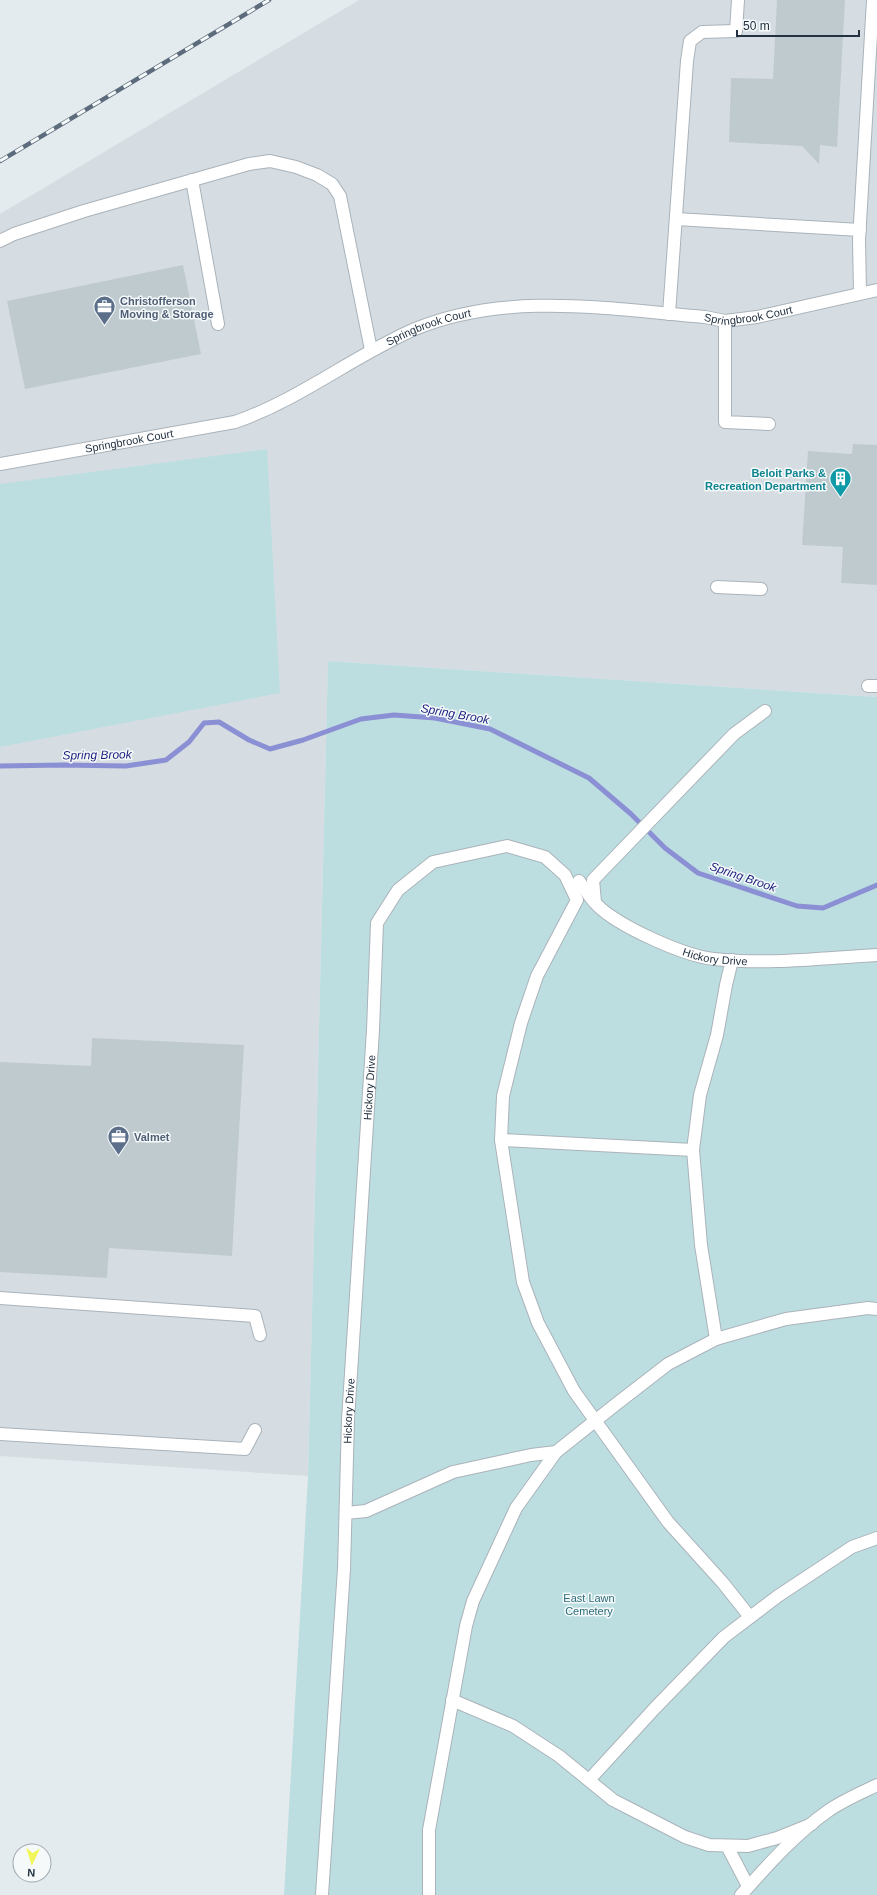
<svg xmlns="http://www.w3.org/2000/svg" width="877" height="1895" font-family="Arial,sans-serif">
  <rect width="100%" height="100%" fill="#e4ebee"/>
  <!-- built -->
  <path fill="#d5dde2" d="M359 0H877V697L328 661 308 1476 0 1456V214Z"/>
  <!-- green -->
  <path fill="#bddee0" d="M267 449 280 693 0 747V484Z
    M328 661 877 697V1895H284L308 1476Z"/>
  <g fill="none" stroke-linecap="round" stroke-linejoin="round">
    <!-- stream -->
    <path stroke="#8b8fd4" stroke-width="5" d="M0 766 63 765 126 766 166 760 189 742 204 723 219 722 249 740 270 749 303 740 361 719 394 715 435 718 490 729 589 778 631 814 665 848 698 873 797 906 823 908 877 885"/>
  </g>
  <!-- building -->
  <path fill="#bfcacf" d="M777 0H845L837 147 820 145 819 164 802 146 729 142 731 78 773 79Z
    M183 265 201 354 25 389 7 301Z
    M853 444 877 445V585L841 583 843 547 802 545 808 451 852 454Z
    M92 1038 244 1045 232 1256 109 1248 107 1278 0 1272V1062L91 1066Z"/>
  <g fill="none" stroke-linecap="round" stroke-linejoin="round">
    <defs>
      <g id="minor">
        <path d="M192 180 218 324"/>
        <path d="M676 219 860 230"/>
        <path d="M0 241 14 234 84 211 249 164 270 161 296 167 317 175 332 184 340 196 371 350"/>
        <path d="M860 293 859 240 873 0"/>
        <path d="M669 314 687 61 690 41 702 32 736 31 738 0"/>
        <path d="M725 321V422L769 424"/>
        <path id="s1" d="M0 464 235 422C299 400 353 356 415 329 508 291 608 309 705 317L725 321 757 317 877 290"/>
        <path d="M717 587 761 589"/>
        <path d="M868 686H877"/>
        <path id="s2" d="M579 881C584 888 590 898 597 905 618 926 684 956 714 959 768 965 823 958 877 955"/>
        <path d="M595 902 593 880 734 734 765 711"/>
        <path d="M501 1140 693 1150"/>
        <path d="M0 1298 255 1316 260 1335"/>
        <path d="M716 1339 701 1245 693 1150 700 1095 717 1035 726 985 732 960"/>
        <path d="M0 1434 245 1449 255 1430"/>
        <path d="M346 1513 366 1511 453 1472 531 1455 556 1452"/>
        <path d="M452 1700 513 1726 559 1756 613 1800 685 1837 709 1845 748 1846 777 1838 812 1824"/>
        <path d="M589 1780 655 1708 724 1637 778 1596 852 1547 877 1538"/>
        <path d="M727 1846 748 1886"/>
        <path id="s3" d="M322 1895 344 1569 348 1420 373 1030 377 923 398 890 433 862 507 846 545 857 565 875 577 900 537 976 521 1023 503 1096 501 1140 523 1282 538 1323 574 1391 668 1522 723 1583 750 1617"/>
        <path d="M429 1895V1830L466 1626 473 1601 516 1508 556 1452 615 1405 668 1364 716 1339 786 1319 868 1308 877 1309"/>
        <path d="M741 1895C767 1866 795 1834 828 1811 842 1801 861 1793 877 1785"/>
      </g>
    </defs>
    <!-- minor casing -->
    <use href="#minor" stroke="#aab3ba" stroke-width="14"/>
    <!-- minor -->
    <use href="#minor" stroke="#fff" stroke-width="12"/>
    <defs>
      <path id="rail" d="M0 161 269 0"/>
    </defs>
    <!-- rail casing -->
    <use href="#rail" stroke="#5d6c7c" stroke-width="4.5"/>
    <!-- rail -->
    <use href="#rail" stroke="#f5f9fa" stroke-width="3" stroke-dasharray="9" stroke-linecap="butt"/>
  </g>
  <!-- icons -->
  <defs>
    <symbol id="office-pin" viewBox="-11 -11 22 30"><path d="M0 17L-7.5 6A9.5 9.5 0 1 1 7.5 6Z" fill="#5c6f8a" stroke="#f5f9fa"/><path d="M-6-3h4V-5.5h4V-3h4V5H-6ZM-1-4.5V-3h2v-1.5ZM-6 0V1H6V0Z" fill="#fff"/></symbol>
    <symbol id="building-pin" viewBox="-11 -11 22 30"><path d="M0 17L-7.5 6A9.5 9.5 0 1 1 7.5 6Z" fill="#0f9aa8" stroke="#f5f9fa"/><path d="M-4-6H4V6H1V3H-1V6H-4ZM-2.5-4.3h1.7v1.8h-1.7ZM.8-4.3h1.7v1.8H.8ZM-2.5-1h1.7V.8h-1.7ZM.8-1h1.7V.8H.8Z" fill="#fff"/></symbol>
  </defs>
  <g fill-rule="evenodd">
    <use href="#office-pin" x="92" y="294" width="25" height="34"/>
    <use href="#building-pin" x="828" y="466" width="25" height="34"/>
    <use href="#office-pin" x="106" y="1124" width="25" height="34"/>
  </g>
  <g text-anchor="middle" stroke-width="3" stroke-linejoin="round" paint-order="stroke">
    <!-- service labels -->
    <g font-size="11" font-weight="bold" fill="#4e5e75" stroke="#f5f9fa" text-anchor="start">
      <text x="120" y="305">Christofferson<tspan x="120" dy="13">Moving &amp; Storage</tspan></text>
      <text x="134" y="1141">Valmet</text>
    </g>
    <!-- street labels -->
    <g font-size="11" fill="#233141" stroke="#f5f9fa">
      <text dy="4" stroke="none"><textPath href="#s1" startOffset="779">Springbrook Court</textPath></text>
      <text dy="4" stroke="none"><textPath href="#s1" startOffset="455">Springbrook Court</textPath></text>
      <text dy="4" stroke="none"><textPath href="#s1" startOffset="131">Springbrook Court</textPath></text>
      <text dy="4" stroke="none"><textPath href="#s2" startOffset="161">Hickory Drive</textPath></text>
      <text dy="4" stroke="none"><textPath href="#s3" startOffset="809">Hickory Drive</textPath></text>
      <text dy="4" stroke="none"><textPath href="#s3" startOffset="485">Hickory Drive</textPath></text>
    </g>
    <!-- culture labels -->
    <g font-size="11" font-weight="bold" fill="#0d838f" stroke="#f5f9fa" text-anchor="end">
      <text x="826" y="477">Beloit Parks &amp;<tspan x="826" dy="13">Recreation Department</tspan></text>
    </g>
    <!-- park labels -->
    <g font-size="11" fill="#2b6c79" stroke="#f5f9fa">
      <text x="589" y="1602">East Lawn<tspan x="589" dy="13">Cemetery</tspan></text>
    </g>
    <!-- water labels -->
    <g font-size="12" font-style="italic" fill="#1a1f7f" stroke="#f5f9fa">
      <text transform="translate(455 714) rotate(10)" y="4">Spring Brook</text>
      <text transform="translate(97 755) rotate(-1)" y="4">Spring Brook</text>
      <text transform="translate(743 877) rotate(19)" y="4">Spring Brook</text>
    </g>
  </g>
  <!-- north arrow -->
  <g transform="translate(32 1863) rotate(184)"><circle r="19" fill="#f5f9fa" stroke="#a1a9b0"/>
  <path d="M0-3L7 15L0 10L-7 15Z" fill="#f1f65a"/>
  <text y="-6" font-size="11" font-weight="bold" text-anchor="middle" fill="#233141">N</text>
  </g>
  <!-- scale -->
  <path d="M737 30v6h122v-6" fill="none" stroke="#233141" stroke-width="2"/>
  <text x="743" y="30" font-size="12" fill="#233141" stroke="#f5f9fa" stroke-width="3" paint-order="stroke">50 m</text>
</svg>
